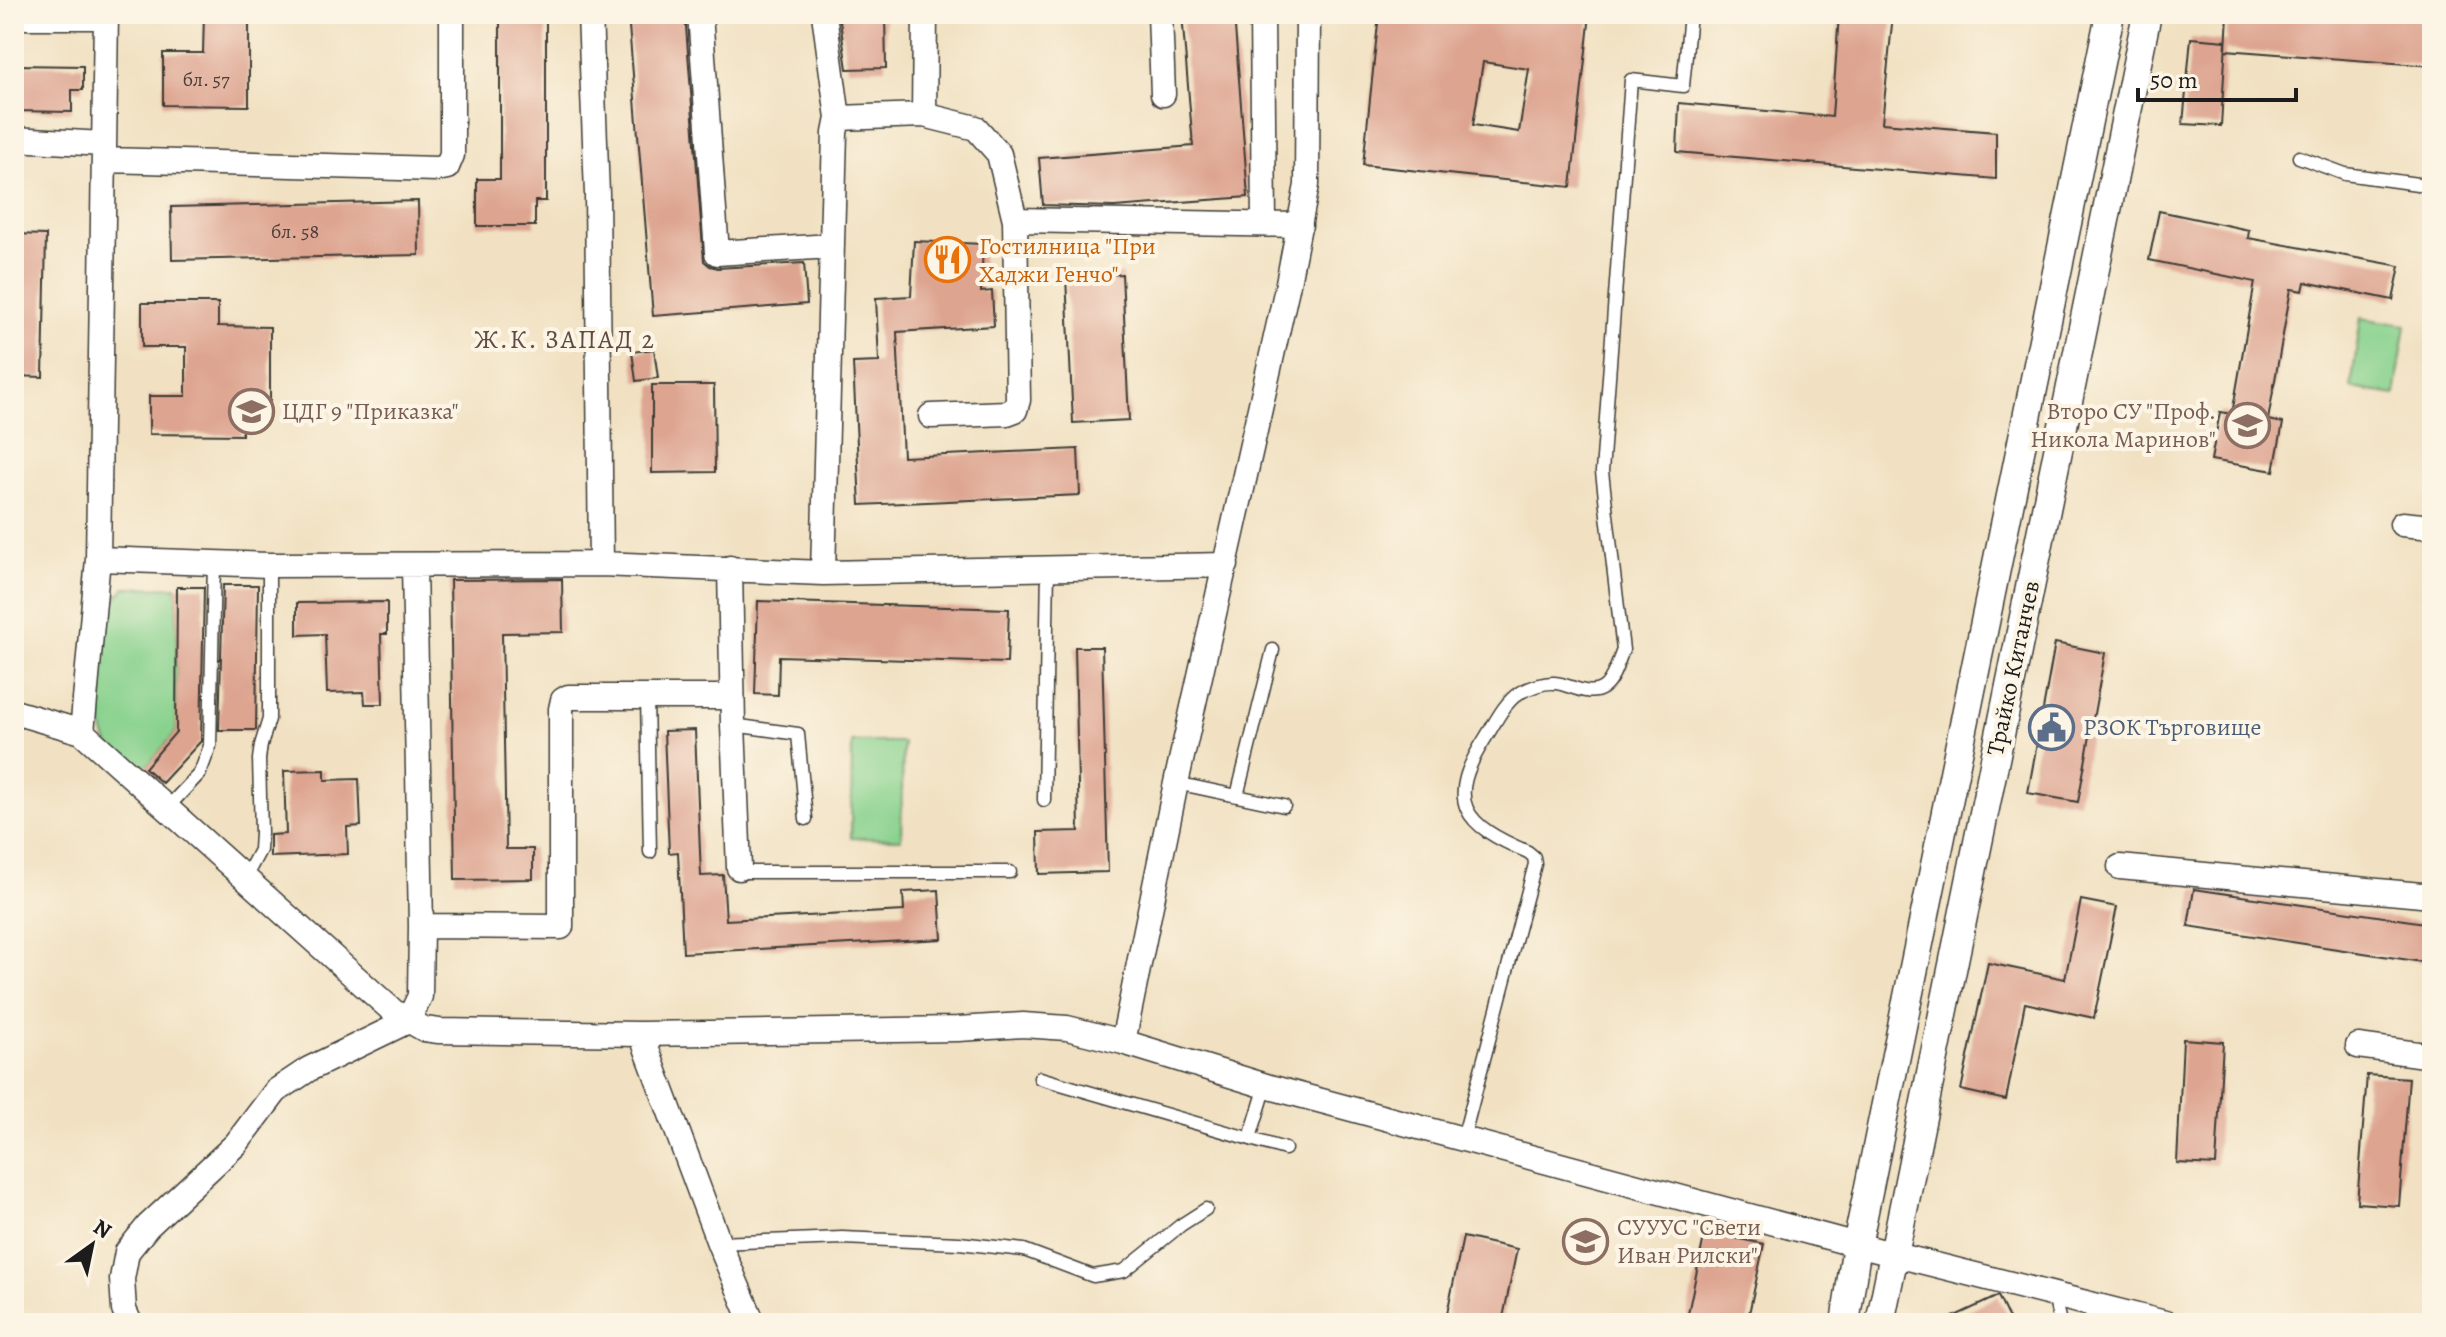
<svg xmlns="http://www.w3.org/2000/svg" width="2446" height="1337" font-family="Alegreya,serif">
  <rect width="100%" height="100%" fill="#fcf5e5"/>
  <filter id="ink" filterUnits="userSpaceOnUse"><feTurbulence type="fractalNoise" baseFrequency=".0125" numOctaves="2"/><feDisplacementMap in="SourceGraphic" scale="16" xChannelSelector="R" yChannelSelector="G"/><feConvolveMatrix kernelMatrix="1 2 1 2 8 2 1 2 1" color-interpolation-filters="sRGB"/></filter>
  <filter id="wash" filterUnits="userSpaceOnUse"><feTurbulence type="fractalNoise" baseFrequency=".006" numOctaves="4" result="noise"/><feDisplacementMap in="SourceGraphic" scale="32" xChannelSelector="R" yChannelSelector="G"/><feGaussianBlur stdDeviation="1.8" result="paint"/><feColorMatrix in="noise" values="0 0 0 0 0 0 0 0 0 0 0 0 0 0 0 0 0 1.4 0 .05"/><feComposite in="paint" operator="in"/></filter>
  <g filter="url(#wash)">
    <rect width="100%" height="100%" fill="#f1e1c2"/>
    <!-- green -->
    <path fill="#89d28e" stroke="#527755" stroke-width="2" d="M2361 318 2406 325 2395 395 2351 388Z
      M177 587 176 732 143 771C132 763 115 754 108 743 98 725 95 645 100 624 105 609 114 599 125 588Z
      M852 742H903L901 839 851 838Z"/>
    <g id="blocks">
      <!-- building -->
      <path fill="#dda490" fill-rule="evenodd" d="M204 14H249V106L163 105V53H203Z
        M500 14H546V201H535V226H477V179H500Z
        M628 14H685L704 261 710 266 718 268 804 263 807 304 653 316Z
        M839 14H885L886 68 847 69Z
        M1182 14H1234L1248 197 1114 207 1043 205 1039 158 1193 146Z
        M1379 14H1590L1571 187 1363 165ZM1483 62 1529 69 1519 132 1473 125Z
        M1839 14H1893L1882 123 1996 132V179L1677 152 1679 103 1832 117Z
        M2228 14H2390L2432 17V66L2226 50Z
        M2191 38 2226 41 2221 126 2183 124Z
        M14 65 83 66V90H72V112L14 111Z
        M418 201 419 255 172 260 171 207Z
        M2159 211 2249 230 2248 238 2400 266 2393 300 2305 282 2303 291 2291 289 2268 420 2283 423 2274 471 2211 460 2220 412 2232 414 2255 282 2149 260Z
        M14 234 46 235 43 377 14 376Z
        M914 241 983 244 981 292 992 291 994 326 897 332 903 457 1078 449 1080 495 860 505 853 363 879 362 876 298 911 296Z
        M1122 274 1129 420 1073 423 1066 277Z
        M142 303H218V326L270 327V401L242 402V435L149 434V396H186V347H142Z
        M654 349 658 378 636 381 632 352Z
        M652 385H714L715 472 652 473Z
        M562 579 563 632 502 633 506 849H533V879L455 880 450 580Z
        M223 585H258L256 730H219Z
        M177 587H204L201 741 162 783 145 768 176 732Z
        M758 601 1009 609 1007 663 779 656 778 695 755 694Z
        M387 602V634H381L383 704H365L364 692 327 693 325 634 297 635V603Z
        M2055 643 2105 653 2078 802 2028 793Z
        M1075 647H1102L1108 872 1039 874 1038 832 1079 831Z
        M695 730 701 876 723 875 726 920 904 911 903 892 939 890 942 939 683 953 678 852 669 853 664 731Z
        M325 770V780L359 779 361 826 347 827 348 854 270 857V835L286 834 284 771Z
        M2194 889 2432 924 2429 963 2188 926Z
        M2081 900 2117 907 2094 1018 2025 1003 2006 1100 1961 1090 1988 963 2065 979Z
        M2183 1039 2223 1042 2216 1165 2177 1163Z
        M2367 1075 2409 1078 2399 1206 2357 1203Z
        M1705 1232 1764 1244 1747 1323H1686Z
        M1463 1237 1517 1249 1502 1323H1445Z
        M1998 1296 2011 1323H1940Z"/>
    </g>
  </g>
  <g filter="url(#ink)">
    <use href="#blocks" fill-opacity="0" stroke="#3c3a35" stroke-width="2"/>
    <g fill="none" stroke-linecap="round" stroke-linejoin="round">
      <defs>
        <path id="service" d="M14 23H106
          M2299 157 2345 174 2432 186
          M647 696 650 852
          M733 725 798 734 806 819
          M1176 783 1284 806
          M1237 796 1273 650
          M1044 800 1048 568
          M167 808 200 773 210 746 214 563
          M739 868 744 872H1010
          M245 878 260 850 261 833 259 759 261 745 269 719V565
          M1040 1078 1285 1149
          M1250 1138 1266 1086
          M1463 1139 1535 864 1534 857 1528 852C1463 825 1444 802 1486 737 1495 723 1504 703 1519 693 1529 688 1544 682 1555 683 1570 684 1588 698 1603 688 1613 681 1618 662 1623 650L1602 472 1631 80 1683 86 1690 14
          M719 1243 842 1238 959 1243 1024 1250 1093 1276 1124 1271 1181 1225 1206 1209
          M2054 1295 2060 1323"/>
        <path id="minor" d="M590 14 597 194 601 564
          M700 14 717 253 832 246
          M1160 14 1163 94
          M1262 14 1264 223
          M924 115 925 14
          M838 118 924 115 976 128 999 154 1015 220 1018 400 1015 410 1007 413 931 416
          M14 139 104 144
          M106 160 437 169 447 167 452 155V14
          M1015 220 1300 225
          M2402 524 2432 527
          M98 559 269 565 601 564 823 573 1226 565
          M730 568 733 725 739 868
          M823 573 835 133 838 118 824 14
          M14 712 82 732 394 1012 424 1029 439 1031 641 1034 958 1029 1023 1025 1067 1028 1123 1042 1266 1086 1857 1245 2165 1323
          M82 732 98 559 106 14
          M2120 867 2432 896
          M421 926 561 927V709L563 700 568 697H732
          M641 1034 719 1243 753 1323
          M1123 1042 1176 783 1287 288 1307 185 1308 14
          M2358 1046 2432 1056
          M130 1323 124 1310 122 1279 127 1252 148 1226 236 1144 276 1091 309 1069 408 1021 420 996 421 926 414 565"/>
        <path id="tertiary" d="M1845 1323 1857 1245 2110 14
          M1880 1323 2147 14"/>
      </defs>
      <!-- service casing -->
      <use href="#service" stroke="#3c3a35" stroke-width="15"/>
      <!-- minor casing -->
      <use href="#minor" stroke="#3c3a35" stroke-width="27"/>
      <!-- tertiary casing -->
      <use href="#tertiary" stroke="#3c3a35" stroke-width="31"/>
      <!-- service -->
      <use href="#service" stroke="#fff" stroke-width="12"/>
      <!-- minor -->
      <use href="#minor" stroke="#fff" stroke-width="24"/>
      <!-- tertiary -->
      <use href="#tertiary" stroke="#fff" stroke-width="28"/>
    </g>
  </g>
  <!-- icons -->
  <defs>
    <symbol id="restaurant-ring" viewBox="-11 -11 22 22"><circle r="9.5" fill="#fcf5e5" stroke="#e8710a" stroke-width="1.5"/><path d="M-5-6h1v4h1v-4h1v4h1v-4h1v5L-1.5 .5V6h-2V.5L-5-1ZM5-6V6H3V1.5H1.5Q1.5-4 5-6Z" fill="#e8710a"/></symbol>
    <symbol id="school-ring" viewBox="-11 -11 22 22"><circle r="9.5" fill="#fcf5e5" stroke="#8d6e63" stroke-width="1.5"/><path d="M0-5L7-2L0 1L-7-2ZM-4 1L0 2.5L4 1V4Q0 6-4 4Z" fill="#8d6e63"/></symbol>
    <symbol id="civic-ring" viewBox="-11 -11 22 22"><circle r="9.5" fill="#fcf5e5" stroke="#5c6f8a" stroke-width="1.5"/><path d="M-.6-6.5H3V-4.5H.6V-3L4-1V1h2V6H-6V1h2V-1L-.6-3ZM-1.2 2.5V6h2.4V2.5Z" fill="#5c6f8a"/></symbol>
  </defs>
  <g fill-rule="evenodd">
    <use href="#restaurant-ring" x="922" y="234" width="51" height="51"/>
    <use href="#school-ring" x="226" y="386" width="51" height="51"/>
    <use href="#school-ring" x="2222" y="400" width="51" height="51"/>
    <use href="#civic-ring" x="2026" y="702" width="51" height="51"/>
    <use href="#school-ring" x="1560" y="1216" width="51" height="51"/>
  </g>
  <g text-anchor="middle" stroke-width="8" stroke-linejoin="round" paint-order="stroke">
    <!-- number labels -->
    <g font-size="20" fill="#4c3e39">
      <text x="206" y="86">бл. 57</text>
      <text x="295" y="238">бл. 58</text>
    </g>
    <!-- food labels -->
    <g font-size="24" fill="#c56008" stroke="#fcf5e5" text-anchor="start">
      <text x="979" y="254">Гостилница "При<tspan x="979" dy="28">Хаджи Генчо"</tspan></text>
    </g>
    <!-- education labels -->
    <g font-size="24" fill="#785e54" stroke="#fcf5e5" text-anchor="start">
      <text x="282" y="419">ЦДГ 9 "Приказка"</text>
      <text x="2216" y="419" text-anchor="end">Второ СУ "Проф.<tspan x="2216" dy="28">Никола Маринов"</tspan></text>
      <text x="1617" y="1235">СУУУС "Свети<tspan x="1617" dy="28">Иван Рилски"</tspan></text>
    </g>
    <!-- street labels -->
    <g font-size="24" fill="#1c1c1c" stroke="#fcf5e5">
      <text transform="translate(2013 668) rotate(-78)" y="8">Трайко Китанчев</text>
    </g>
    <!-- service labels -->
    <g font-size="24" fill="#4e5e75" stroke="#fcf5e5" text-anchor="start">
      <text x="2083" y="735">РЗОК Търговище</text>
    </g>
    <!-- neighbourhood labels -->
    <g font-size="26" letter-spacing="2" fill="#604c45" stroke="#fcf5e5">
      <text x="565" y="348">Ж.К. ЗАПАД 2</text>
    </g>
  </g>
  <!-- margin -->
  <rect width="2446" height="1337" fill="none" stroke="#fcf5e5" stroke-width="48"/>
  <!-- north arrow -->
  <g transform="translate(92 1245) rotate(33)" stroke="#fcf5e5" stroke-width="6" paint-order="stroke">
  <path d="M0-6L14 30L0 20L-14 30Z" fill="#1c1c1c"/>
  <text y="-12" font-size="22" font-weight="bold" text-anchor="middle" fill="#1c1c1c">N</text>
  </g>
  <!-- scale -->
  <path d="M2138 88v12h158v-12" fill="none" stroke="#1c1c1c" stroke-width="4"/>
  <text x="2150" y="88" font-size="24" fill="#1c1c1c" stroke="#fcf5e5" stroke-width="6" paint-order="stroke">50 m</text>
</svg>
